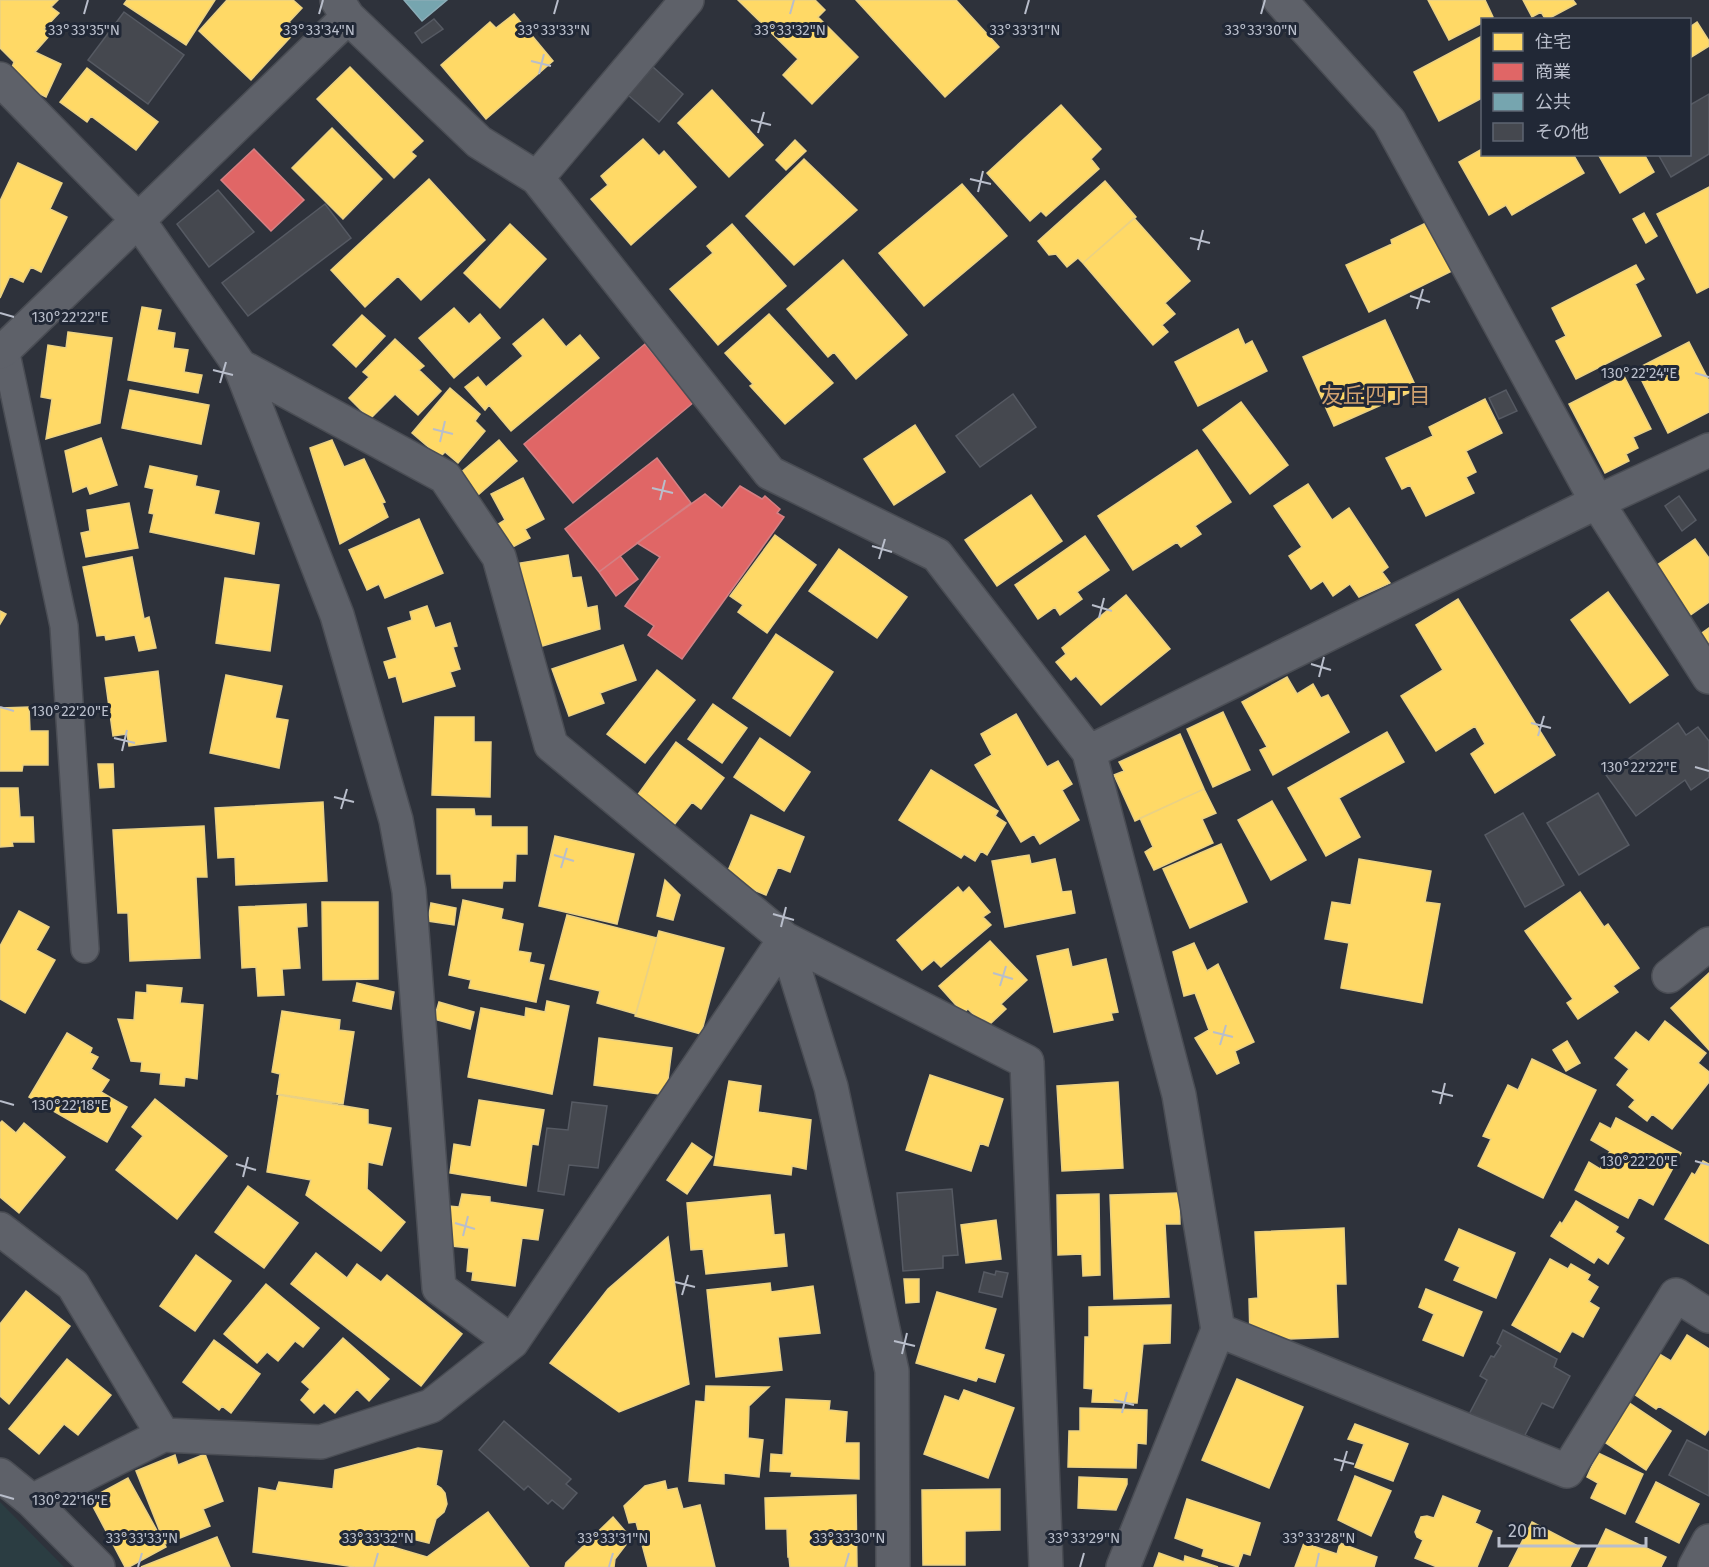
<svg xmlns="http://www.w3.org/2000/svg" width="1709" height="1567" font-family="'Fira Sans','Noto Sans JP',sans-serif">
  <rect width="100%" height="100%" fill="#2e323b"/>
  <!-- green -->
  <path fill="#2b3d42" d="M0 1502 64 1567H0Z"/>
  <!-- homes -->
  <path fill="#ffd966" stroke="#ead184" stroke-width="1.5" d="M0 0H58L51 7 59 13 44 29 50 35 35 52 61 64 46 97 8 78 14 62 0 48Z
    M127 0H215L186 45 124 4Z
    M227 0H293L302 8 289 22 297 30 251 80 199 31Z
    M738 0H815L825 10 818 17 858 57 812 104 783 75 798 59Z
    M856 0H956L999 47 945 97Z
    M1428 0H1485L1493 17 1488 20H1482V23L1449 40Z
    M1523 0H1573L1576 4 1546 20 1541 12 1532 17Z
    M514 14 553 61 486 119 441 65 490 22 496 28Z
    M1697 22 1709 41V46L1690 58V27Z
    M1482 36V98L1439 121 1414 72Z
    M350 67 423 141 411 152 416 156 394 178 317 99Z
    M87 68 158 122 136 150 91 116 87 122 60 102Z
    M712 90 763 145 729 177 678 123Z
    M1061 105 1101 149 1091 159 1099 169 1046 216 1041 211 1030 221 987 173Z
    M332 128 382 179 343 219 292 168Z
    M643 139 659 156 664 151 696 187 631 245 591 199 608 185 601 176Z
    M795 140 806 151 786 170 776 160Z
    M1482 149V154H1573L1584 173 1512 215 1506 205 1489 215 1459 162Z
    M1598 154H1644L1654 172 1620 193Z
    M804 159 857 210 794 265 746 216Z
    M18 163 62 183 50 209 67 217 41 272 31 267 23 282 10 276 0 298V201Z
    M429 179 485 240 421 300 398 276 365 307 331 270Z
    M1105 181 1136 217 1083 263 1078 258 1067 267 1056 254 1049 255 1038 241Z
    M962 184 1007 236 924 306 879 253Z
    M1709 187V287L1697 293 1657 214Z
    M1644 213 1657 236 1646 243 1633 219Z
    M1134 218 1190 281 1165 303 1175 314 1162 325 1168 332 1153 345 1083 263Z
    M1432 220 1456 269 1369 312 1346 265 1392 244 1391 240Z
    M510 224 546 259 500 308 464 273Z
    M732 224 786 286 718 345 670 289 713 253 707 246Z
    M843 260 907 335 856 379 834 352 828 357 787 309Z
    M1636 265 1644 279 1635 284 1661 336 1576 379 1556 341 1566 336 1552 308Z
    M142 307 161 310 157 330 175 333 173 348 188 350 184 372 202 375 198 393 128 380Z
    M454 308 469 324 480 314 500 338 454 378 419 338Z
    M769 314 833 383 785 424 750 386 753 384 725 353Z
    M362 315 385 336 356 367 333 345Z
    M543 319 566 347 580 335 599 358 511 431 489 405 485 410 465 387 478 377 486 387 523 356 513 344Z
    M1385 320 1417 389 1334 426 1303 357Z
    M1238 329 1245 345 1252 341 1267 371 1198 406 1175 362Z
    M68 332 112 338 100 423 46 439 52 399 41 397 48 345 66 348Z
    M395 339 424 366 419 370 441 391 418 415 395 394 370 419 349 398 369 377 363 372Z
    M1689 342 1709 381V412L1668 433 1636 369Z
    M1624 376 1651 429 1633 437 1638 448 1626 454 1629 461 1605 473 1569 404Z
    M450 388 480 414 475 421 485 431 458 463 445 452 440 457 412 433Z
    M130 390 209 405 201 444 122 428Z
    M1485 399 1502 433 1466 451 1476 472 1466 477 1474 493 1426 516 1410 485 1402 489 1386 458 1433 436 1429 427Z
    M1241 402 1288 465 1250 494 1203 430Z
    M915 425 945 472 894 505 864 459Z
    M101 438 117 485 90 494 87 486 73 492 65 451Z
    M332 440 344 467 364 459 385 502 382 503 388 517 340 544 310 448Z
    M499 440 517 461 478 495 459 474Z
    M1197 450 1231 502 1195 526 1201 534 1181 547 1177 542 1133 570 1098 516Z
    M150 466 197 476 195 486 219 491 214 514 259 523 254 554 150 532 154 514 149 513 154 489 145 487Z
    M523 478 544 519 525 529 530 538 505 551 492 528 505 520 491 494Z
    M1308 484 1332 520 1349 508 1388 567 1382 572 1390 583 1359 597 1350 584 1333 596 1323 581 1311 589 1289 556 1302 547 1274 506Z
    M1031 495 1062 541 997 586 965 540Z
    M129 503 138 548 86 557 81 533 90 531 87 510Z
    M419 519 443 573 385 598 379 584 367 590 349 550Z
    M775 535 816 565 767 633 738 612 743 605 730 596Z
    M1085 536 1109 570 1077 592 1082 599 1060 615 1055 607 1038 619 1015 585Z
    M1695 539 1709 558V602L1689 616 1650 570Z
    M839 549 907 597 877 638 809 591Z
    M568 555 572 578 581 577 587 608 597 606 600 629 529 650 525 592 520 563Z
    M132 557 144 619 149 617 156 648 139 651 135 635 106 640 105 635 97 636 83 567Z
    M225 578 279 585 270 651 216 643Z
    M1608 592 1668 675 1630 703 1571 620Z
    M1126 595 1170 649 1101 705 1076 676 1071 680 1056 662 1066 654 1062 648Z
    M1458 599 1555 755 1495 793 1471 754 1485 744 1475 726 1436 751 1401 696 1443 670 1416 625Z
    M427 606 435 628 450 623 457 646 453 647 460 669 450 672 455 686 403 702 396 676 389 678 384 662 397 658 388 628 412 620 410 612Z
    M0 611 6 614 0 624Z
    M1709 628V657L1695 638Z
    M776 634 833 672 790 736 733 698Z
    M623 645 636 680 600 693 604 703 569 716 552 669Z
    M657 670 695 700 645 763 607 734Z
    M158 671 166 741 129 746 127 734 113 736 105 678Z
    M226 675 282 686 275 718 288 720 279 768 210 753Z
    M1287 677 1297 694 1313 684 1321 698 1328 695 1349 732 1273 775 1260 750 1267 747 1242 702Z
    M713 704 747 728 722 763 688 739Z
    M29 707 30 731H48V765H23L22 771H0V708Z
    M1223 712 1250 770 1213 787 1187 729Z
    M1016 714 1047 767 1058 761 1072 784 1062 790 1079 820 1040 844 1034 834 1021 842 975 765 992 755 981 734Z
    M435 717H474V742H491L490 797 432 795Z
    M1387 732 1404 762 1339 798 1360 837 1326 856 1288 788Z
    M1180 734 1204 789 1135 821 1114 775 1124 771 1119 762Z
    M760 738 810 772 784 811 734 777Z
    M676 742 724 778 701 809 692 802 674 825 634 800Z
    M98 764H113L114 787 100 788Z
    M931 770 998 811 995 816 1006 823 987 855 981 851 975 861 964 854 961 858 899 820Z
    M0 788H18L20 817H33L34 842H12L13 846 0 847Z
    M1204 789 1216 813 1202 819 1213 843 1154 870 1145 852 1153 847 1140 818Z
    M1272 801 1306 860 1271 880 1238 820Z
    M323 802 327 881 236 885 235 857 218 858 215 808Z
    M437 809H474L475 816H491V827H527V854H516L515 881H503L502 888H452L451 874H437Z
    M751 815 804 837 790 872 778 867 766 895 725 878Z
    M204 826 207 877H196L200 958 130 961 128 913H118L113 830Z
    M555 836 634 854 617 924 539 906Z
    M1221 844 1247 902 1190 928 1163 869Z
    M1029 855 1031 864 1055 859 1062 892 1071 891 1075 913 1005 927 992 861Z
    M1359 859 1431 871 1425 902 1440 904 1422 1003 1341 988 1349 943 1325 939 1332 902 1351 905Z
    M665 880 680 895 673 920 657 916Z
    M958 887 963 893 969 887 990 912 983 917 991 925 941 967 934 960 922 970 897 940Z
    M1580 892 1604 927 1608 924 1639 968 1613 986 1618 992 1578 1019 1567 1003 1573 999 1525 931Z
    M463 900 503 909 501 919 523 924 518 951 531 953 529 962 544 965 536 1002 469 988 471 980 449 975Z
    M322 902H378V979L323 980Z
    M431 903 456 908 454 925 428 921Z
    M306 904 307 926 297 927 300 968 282 969 284 995 258 996 256 967 242 968 239 907Z
    M19 911 49 927 36 950 55 960 25 1013 0 999V946Z
    M567 915 657 938 636 1014 597 1003 600 991 550 979Z
    M659 931 724 948 701 1034 635 1016Z
    M990 941 1027 980 1001 1004 1006 1009 989 1025 984 1019 981 1022 968 1009 963 1013 939 986Z
    M1194 943 1207 971 1218 964 1254 1042 1235 1051 1239 1063 1217 1074 1195 1038 1209 1030 1195 993 1184 996 1173 952Z
    M1068 949 1072 967 1106 959 1118 1012 1111 1013 1113 1020 1054 1032 1037 956Z
    M1709 973V1050L1671 1008Z
    M357 983 394 992 391 1009 353 1001Z
    M147 985 182 988 180 1003 203 1005 197 1079 185 1077 184 1086 160 1084 161 1073 141 1071 142 1062 131 1061 118 1019 134 1020 136 992 147 993Z
    M547 1001 569 1006 552 1094 468 1077 481 1008 525 1017 526 1008 545 1012Z
    M439 1002 474 1012 470 1029 434 1019Z
    M282 1011 340 1020 339 1030 354 1032 343 1104 277 1094 280 1074 272 1072Z
    M1665 1021 1706 1053 1698 1063 1709 1072V1082L1672 1129 1652 1114 1647 1121 1629 1107 1635 1100 1617 1085 1629 1069 1615 1058 1636 1032 1649 1042Z
    M67 1033 92 1048 90 1053 98 1057 91 1069 109 1080 101 1092 127 1107 107 1142 29 1097Z
    M599 1038 672 1048 666 1095 594 1085Z
    M1567 1041 1580 1063 1566 1071 1553 1050Z
    M1532 1059 1596 1090 1543 1198 1478 1166 1491 1139 1483 1136 1508 1085 1518 1090Z
    M930 1075 1003 1099 988 1146 980 1143 971 1171 906 1150Z
    M729 1081 761 1086 758 1112 811 1120 806 1169 792 1166 791 1175 714 1165Z
    M1118 1082 1123 1168 1062 1171 1057 1086Z
    M279 1095 368 1110V1124L391 1128 382 1165 368 1162 367 1189 405 1222 381 1251 306 1195 311 1180 267 1172Z
    M155 1099 227 1156 177 1219 116 1170 143 1136 132 1127Z
    M479 1100 544 1110 538 1145 532 1144 526 1186 450 1173 454 1144 471 1147Z
    M1616 1118 1681 1153 1653 1205 1639 1197 1628 1218 1575 1190 1589 1162 1600 1169 1610 1151 1591 1140 1600 1123 1611 1129Z
    M2 1121 16 1133 24 1123 65 1157 19 1213 0 1197V1123Z
    M692 1143 712 1157 687 1194 667 1180Z
    M1703 1161 1709 1164V1244L1665 1219 1692 1173 1695 1175Z
    M248 1186 298 1223 264 1268 215 1232Z
    M1179 1193 1180 1224H1165L1169 1297 1114 1299 1110 1195Z
    M462 1194 490 1197V1202L543 1210 538 1240 522 1238 515 1286 472 1280 473 1272 467 1271 469 1248 443 1245 449 1206 459 1207Z
    M1099 1194 1100 1275 1083 1276 1082 1254 1058 1255 1057 1195Z
    M770 1195 774 1235 784 1234 787 1266 706 1274 703 1249 691 1250 687 1203Z
    M1576 1201 1618 1227 1615 1232 1624 1238 1608 1264 1598 1257 1594 1263 1551 1236 1560 1222 1562 1224Z
    M996 1220 1001 1259 966 1263 961 1225Z
    M1344 1228 1346 1284H1336L1338 1337 1262 1340 1250 1337 1249 1299 1258 1298 1255 1232Z
    M1459 1229 1515 1253 1496 1298 1454 1280 1460 1267 1445 1260Z
    M668 1237 689 1384 619 1412 550 1363 608 1289Z
    M316 1253 347 1278 357 1264 381 1282 387 1275 462 1334 421 1386 291 1284Z
    M196 1255 231 1281 195 1331 160 1306Z
    M1550 1259 1568 1269 1571 1264 1590 1275 1587 1280 1598 1287 1589 1302 1599 1308 1583 1337 1572 1331 1560 1352 1512 1325Z
    M904 1279H919V1302L906 1303Z
    M770 1283 771 1292 813 1286 820 1333 778 1337 782 1370 716 1377 707 1290Z
    M266 1284 319 1328 303 1347 295 1341 278 1361 267 1352 257 1363 224 1334Z
    M1426 1289 1482 1312 1463 1356 1423 1340 1434 1314 1419 1307Z
    M26 1291 70 1326 9 1404 0 1396V1324Z
    M937 1292 996 1309 984 1349 1004 1355 995 1382 978 1377 976 1381 916 1363Z
    M1171 1305 1170 1343 1143 1344 1137 1403 1092 1402 1093 1389 1084 1388 1085 1337H1089V1307Z
    M1687 1335 1709 1349V1429L1705 1435 1659 1406 1656 1409 1631 1392 1656 1352 1671 1361Z
    M343 1338 389 1379 369 1401 357 1389 335 1413 324 1403 314 1413 301 1400 310 1389 302 1382Z
    M214 1340 260 1374 231 1413 222 1406 219 1410 183 1382Z
    M67 1359 111 1395 78 1435 64 1424 39 1454 9 1429Z
    M1237 1379 1303 1407 1269 1488 1202 1460Z
    M706 1386 769 1387 749 1406 748 1438 763 1440 759 1477 724 1473V1484L689 1481 696 1401 705 1402Z
    M964 1390 1014 1408 988 1478 924 1454 945 1396 959 1401Z
    M786 1399 830 1401 829 1410 847 1412 845 1443H859V1479L791 1476 792 1472 770 1471 771 1454 783 1455Z
    M1628 1402 1671 1431 1646 1470 1603 1441Z
    M1080 1408 1147 1410 1146 1444 1137 1443 1136 1468 1068 1467 1069 1431H1080Z
    M1355 1424 1408 1444 1393 1481 1355 1467 1364 1444 1348 1439Z
    M418 1448 442 1451 436 1485 441 1488 445 1493 447 1504 444 1512 436 1519 429 1543 396 1535 393 1547 427 1557 488 1512 529 1567H355L253 1552 259 1488 276 1491 279 1482 333 1489 335 1470Z
    M1598 1453 1643 1474 1625 1514 1591 1498 1598 1483 1587 1477Z
    M205 1454 223 1501 203 1509 210 1526 165 1544 136 1471 175 1455 178 1465Z
    M1355 1476 1391 1491 1371 1536 1338 1520Z
    M1079 1477 1127 1479V1484L1116 1510 1078 1508Z
    M128 1478 166 1547 129 1567H125L89 1499Z
    M665 1481 667 1490 677 1488 683 1509 700 1505 715 1567H648L636 1522 629 1523 624 1506 645 1486Z
    M1656 1482 1699 1504 1679 1543 1636 1522Z
    M1000 1489V1530L965 1531V1565H923L922 1490Z
    M856 1495 857 1567H790L789 1557H788L787 1529H766L765 1498Z
    M1443 1496 1480 1511 1475 1523 1492 1531 1477 1567H1437L1415 1558 1423 1540 1417 1537 1415 1532 1421 1517 1427 1516 1434 1518Z
    M1187 1499 1260 1523 1250 1555 1243 1553 1238 1567 1202 1556 1204 1549 1175 1538Z
    M613 1517 631 1538 615 1559 614 1567H565L566 1563Z
    M1532 1522 1580 1547 1570 1567H1509Z
    M1606 1529 1666 1557 1661 1567H1588Z
    M217 1537 230 1567H141Z
    M1304 1543 1337 1554 1340 1543 1377 1557 1374 1567H1295Z
    M1159 1553 1184 1562 1185 1556 1218 1567H1154Z"/>
  <!-- shops -->
  <path fill="#e06666" stroke="#d48084" stroke-width="1.5" d="M254 149 304 200 271 231 221 180Z
    M645 344 694 402 573 503 524 444Z
    M657 458 691 503 599 572 565 529Z
    M740 486 762 499 765 496 780 509 777 513 784 517 682 659 648 635 654 626 625 606 660 557 637 543 705 494 722 508Z
    M620 556 638 579 616 596 599 572Z"/>
  <!-- public -->
  <path fill="#76a5af" stroke="#8aacb7" stroke-width="1.5" d="M404 0H447L422 21Z"/>
  <!-- building -->
  <path fill="#45484f" stroke="#565a63" stroke-width="1.5" d="M124 12 184 55 148 104 88 60Z
    M434 19 443 29 422 43 415 33Z
    M653 67 683 94 659 122 628 95Z
    M1709 94V154L1671 177 1658 154H1690V105Z
    M218 190 254 232 209 267 177 224Z
    M325 204 351 238 248 316 222 283Z
    M1506 390 1517 411 1499 419 1489 398Z
    M1013 394 1036 427 980 467 956 436Z
    M1679 496 1696 520 1682 531 1665 506Z
    M1678 723 1686 735 1698 727 1709 741V777L1691 790 1685 780 1636 816 1606 775Z
    M1598 793 1629 845 1579 875 1547 823Z
    M1523 813 1564 885 1525 907 1485 835Z
    M572 1102 607 1106 598 1168 569 1165 564 1195 538 1191 547 1128 568 1130Z
    M952 1189 958 1255 943 1256V1268L903 1271 897 1193Z
    M996 1271 1008 1273 1002 1297 979 1292 984 1272 995 1275Z
    M1503 1330 1557 1359 1554 1367 1570 1376 1553 1408 1542 1403 1525 1435 1542 1444 1466 1420 1487 1380 1480 1376 1491 1356 1494 1357 1501 1346 1497 1343Z
    M504 1421 571 1479 566 1484 577 1493 563 1509 552 1500 548 1504 528 1486 524 1490 479 1450Z
    M1687 1440 1709 1451V1496L1669 1475Z"/>
  <g fill="none" stroke-linecap="round" stroke-linejoin="round">
    <defs>
      <path id="service" d="M5 349 64 626 85 949"/>
      <path id="minor" d="M337 0 348 17 479 142 537 178 770 473 937 555 1089 752 1597 502 1709 450
        M1280 0 1389 121 1597 502 1709 677
        M0 79 138 220 240 366 445 477 499 557 551 745 785 939 1027 1062 1046 1567
        M537 178 687 0
        M0 352 5 349 348 17
        M1089 752 1179 1095 1218 1330 1123 1567
        M1669 976 1709 944
        M0 1229 73 1285 163 1435
        M1218 1330 1567 1471 1676 1295 1709 1316
        M512 1342 785 939 831 1087 892 1371 893 1567
        M0 1475 32 1501 98 1567
        M32 1501 163 1435 321 1442 431 1406 512 1342 439 1288 409 891 396 820 337 615 240 366
        M1695 1567 1709 1541"/>
    </defs>
    <!-- service casing -->
    <use href="#service" stroke="#4a4d54" stroke-width="30"/>
    <!-- minor casing -->
    <use href="#minor" stroke="#4a4d54" stroke-width="36"/>
    <!-- service -->
    <use href="#service" stroke="#5e6169" stroke-width="27"/>
    <!-- minor -->
    <use href="#minor" stroke="#5e6169" stroke-width="33"/>
  </g>
  <!-- ticks -->
  <path fill="none" stroke="#b9becb" stroke-width="2" d="M84 14 88 0M319 14 323 0M554 14 558 0M790 14 794 0M1025 14 1029 0M1261 14 1265 0M531 61 551 66M539 74 544 54M751 120 771 125M758 133 764 112M970 179 991 184M978 192 983 171M1190 238 1210 243M1198 250 1203 230M1410 296 1430 302M1417 309 1423 289M0 313 14 317M213 370 233 375M1695 373 1709 377M220 383 226 362M433 429 453 434M440 442 445 421M652 488 673 493M660 500 665 480M872 546 892 552M879 559 885 539M1092 605 1112 611M1099 618 1104 598M1311 664 1331 670M1319 677 1324 657M0 707 14 711M1531 723 1551 728M1538 736 1544 716M114 738 135 743M122 751 127 730M1695 767 1709 771M334 797 354 802M341 809 347 789M554 855 574 861M561 868 567 848M773 914 794 920M781 927 786 907M993 973 1013 979M1000 986 1006 966M1213 1032 1233 1037M1220 1045 1226 1025M1432 1091 1453 1096M0 1101 14 1105M1440 1104 1445 1083M1695 1161 1709 1165M236 1164 256 1170M243 1177 248 1157M455 1223 475 1229M463 1236 468 1216M675 1282 695 1287M682 1295 688 1275M894 1341 915 1346M902 1354 907 1333M1114 1400 1134 1405M1122 1413 1127 1392M1334 1459 1354 1464M1341 1471 1347 1451M0 1495 14 1499M138 1567 142 1553M374 1567 378 1553M609 1567 613 1553M845 1567 849 1553M1080 1567 1084 1553M1316 1567 1319 1553"/>
  <g text-anchor="middle" stroke-width="6" stroke-linejoin="round" paint-order="stroke">
    <!-- neighbourhood labels -->
    <g font-size="22" fill="#d0a16f" stroke="#212836">
      <text x="1376" y="403">友丘四丁目</text>
    </g>
  </g>
  <g font-size="15" text-anchor="middle" fill="#b9becb" stroke="#212836" stroke-width="6" stroke-linejoin="round" paint-order="stroke">
    <text x="84" y="35">33°33'35"N</text>
    <text x="554" y="35">33°33'33"N</text>
    <text x="790" y="35">33°33'32"N</text>
    <text x="1025" y="35">33°33'31"N</text>
    <text x="1261" y="35">33°33'30"N</text>
    <text x="319" y="35">33°33'34"N</text>
    <text x="70" y="322">130°22'22"E</text>
    <text x="1639" y="378">130°22'24"E</text>
    <text x="70" y="716">130°22'20"E</text>
    <text x="1639" y="772">130°22'22"E</text>
    <text x="70" y="1110">130°22'18"E</text>
    <text x="1639" y="1166">130°22'20"E</text>
    <text x="70" y="1505">130°22'16"E</text>
    <text x="142" y="1543">33°33'33"N</text>
    <text x="378" y="1543">33°33'32"N</text>
    <text x="613" y="1543">33°33'31"N</text>
    <text x="849" y="1543">33°33'30"N</text>
    <text x="1084" y="1543">33°33'29"N</text>
    <text x="1319" y="1543">33°33'28"N</text>
  </g>
  <!-- legend -->
  <rect x="1481" y="18" width="210" height="138" fill="#212836" stroke="#5e6472" stroke-width="1.5"/>
  <rect x="1493" y="33" width="30" height="18" fill="#ffd966" stroke="#5e6472" stroke-width="1.5"/>
  <text x="1535" y="48" font-size="18" fill="#b9becb">住宅</text>
  <rect x="1493" y="63" width="30" height="18" fill="#e06666" stroke="#5e6472" stroke-width="1.5"/>
  <text x="1535" y="78" font-size="18" fill="#b9becb">商業</text>
  <rect x="1493" y="93" width="30" height="18" fill="#76a5af" stroke="#5e6472" stroke-width="1.5"/>
  <text x="1535" y="108" font-size="18" fill="#b9becb">公共</text>
  <rect x="1493" y="123" width="30" height="18" fill="#45484f" stroke="#5e6472" stroke-width="1.5"/>
  <text x="1535" y="138" font-size="18" fill="#b9becb">その他</text>
  <!-- scale -->
  <path d="M1499 1537v9h147v-9" fill="none" stroke="#b9becb" stroke-width="3"/>
  <text x="1508" y="1537" font-size="18" fill="#b9becb" stroke="#212836" stroke-width="4.5" paint-order="stroke">20 m</text>
</svg>
